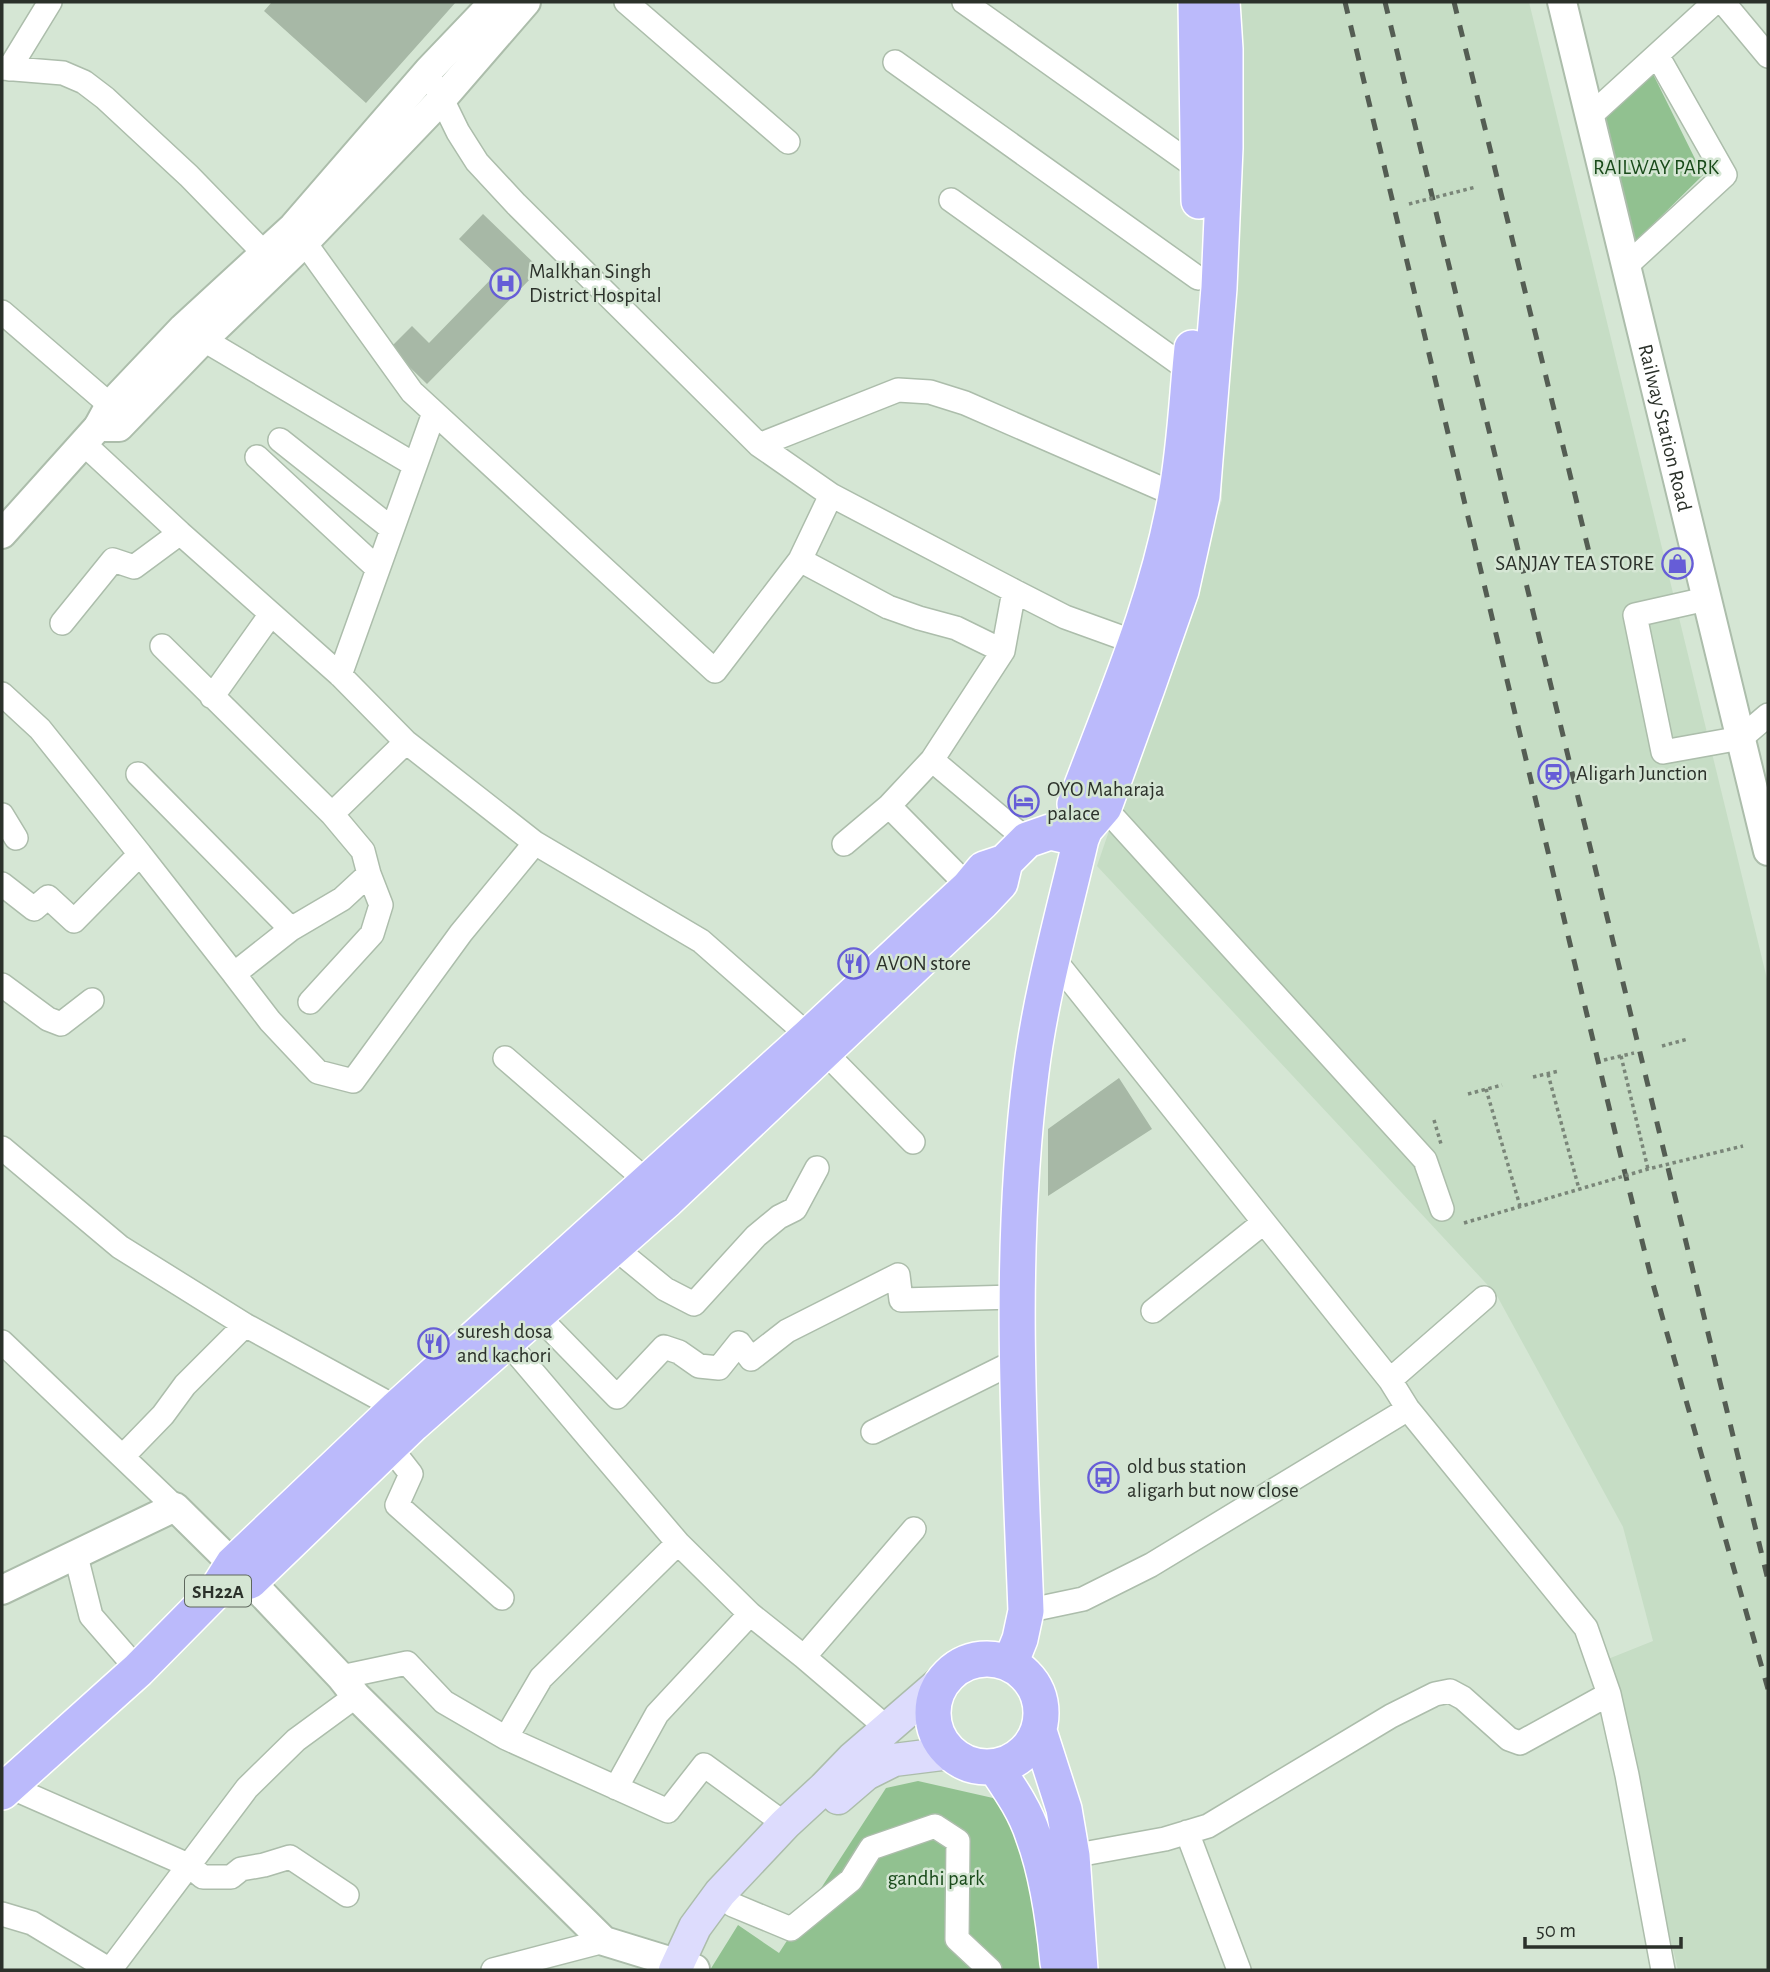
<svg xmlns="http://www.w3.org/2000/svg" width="1770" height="1972" font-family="'Alegreya Sans',sans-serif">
  <rect width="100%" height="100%" fill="#d5e6d4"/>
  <!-- built -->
  <path fill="#c6ddc5" d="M1232 2H1529L1768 983V1970H1678L1603 1661 1653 1641 1623 1527 1496 1294 1097 866 1222 500 1224 264Z"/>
  <!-- green -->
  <path fill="#91c190" d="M1653 74 1703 175 1634 243 1604 118Z
    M918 1781 993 1798 1025 1822 1042 1970H710L738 1925 779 1953 886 1788Z"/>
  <!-- building -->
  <path fill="#a7b8a6" d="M272 2H456L366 103 264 11Z
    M483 214 540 269 427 384 390 348 412 326 429 343 496 274 459 239Z
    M1119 1078 1152 1129 1048 1196V1129Z"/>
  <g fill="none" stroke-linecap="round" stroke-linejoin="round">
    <defs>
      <path id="minor" d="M626 2 788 142
        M964 2 1200 170
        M1723 2 1768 56
        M895 62 1198 278
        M2 68 63 73 84 82 105 98 189 176 264 253
        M9 69 50 2
        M436 87 458 132 477 162 516 204 759 445 831 495 1014 591 1065 617 1137 643
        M1589 117 1715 2
        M951 200 1190 371
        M295 229 412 392 715 671 800 560 831 495
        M1625 267 1725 175 1657 55
        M2 312 110 405
        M189 331 415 465
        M280 440 392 529
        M83 443 180 533 340 675 406 742 535 843 701 941 809 1036 913 1142
        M759 445 898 390 930 392 965 403 1176 495
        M257 457 378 569
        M800 560 888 607 919 618 956 628 1003 651
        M1706 599 1635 615 1663 752 1741 738 1768 715
        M62 623 113 560 134 567 180 533
        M340 675 434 413
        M2 694 40 729 140 854
        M212 697 271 614
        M932 760 1003 651 1014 591
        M138 774 291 929
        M889 806 932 760 1027 840
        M1104 807 1425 1160 1442 1209
        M332 814 406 742
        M2 815 16 838
        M844 844 889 806 969 887
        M2 884 34 909 48 897 74 921 140 854 234 974 291 929 342 899 369 874 363 851 332 814 162 646
        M1053 958 1390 1380 1408 1409 1586 1628 1609 1694 1627 1775 1663 1970
        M234 974 270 1021 318 1072 353 1081 461 933 535 843
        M2 985 48 1019 61 1024 92 1000
        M310 1002 372 934 381 905 369 874
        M505 1058 656 1189
        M2 1148 120 1247 245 1325 397 1408 405 1417
        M615 1248 665 1289 694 1304 756 1236 779 1217 795 1209 817 1168
        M1153 1311 1263 1223
        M536 1314 617 1397 664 1347 679 1352 699 1366 719 1368 739 1343 751 1359 787 1331 898 1275 901 1300 1015 1297
        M498 1331 678 1543
        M2 1342 175 1507
        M1390 1380 1484 1298
        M873 1432 1016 1361
        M390 1447 411 1474 397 1505 502 1598
        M130 1449 163 1415 185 1385 245 1325
        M76 1556 91 1616 138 1670
        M1026 1611 1083 1599 1151 1565 1408 1409
        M804 1657 914 1529
        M341 1677 407 1663 444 1702 506 1738 668 1811 704 1765 785 1824
        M506 1738 541 1678 678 1543 750 1614 804 1657 886 1727
        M8 1786 188 1865 203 1877H231L241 1869 264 1865 290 1857 347 1895
        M616 1788 657 1714 750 1614
        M1187 1832 1239 1970
        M1072 1856 1165 1839 1208 1826 1391 1716 1435 1694 1450 1691 1463 1698 1509 1739 1520 1743 1609 1694
        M733 1905 791 1929 851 1880 871 1848 935 1826 958 1841 957 1939 990 1970
        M2 1914 32 1923 110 1970
        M110 1970 247 1788 296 1740 356 1696
        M493 1970 604 1941"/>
      <g id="tertiary">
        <path id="s1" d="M1562 2 1768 851"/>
        <path d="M98 427H119L203 340 304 243 442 99 526 2"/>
        <path d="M2 534 98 427 110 405 183 328 293 227 429 70 494 2"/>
        <path d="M2 1590 175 1507 250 1581 341 1677 356 1696 604 1941 695 1969"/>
      </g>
      <path id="secondary" d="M838 1798 866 1774 894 1760 950 1753
        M675 1970 695 1927 720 1893 785 1824 824 1788 853 1758 941 1682"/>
      <path id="primary" d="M1196 2 1199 201
        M1085 829 1075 804C1113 702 1157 603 1176 496 1185 448 1187 397 1192 348
        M1005 862 1000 883 982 902 667 1200 413 1424 250 1581 216 1591 233 1564 397 1408 809 1036 969 887 984 869 1005 862 1027 840 1050 832 1081 839
        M933 1713a54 54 0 1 1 108 0a54 54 0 1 1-108 0Z
        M1010 1664 1020 1639 1026 1611C1019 1430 1008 1253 1031 1072 1041 993 1063 916 1081 839L1085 829 1104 807 1147 688 1181 591 1202 496 1219 288 1225 148V49L1222 2
        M1039 1731 1064 1809 1072 1856 1080 1970
        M996 1768C1010 1789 1025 1810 1033 1835 1048 1875 1054 1920 1058 1963
        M2 1792 138 1670 216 1591"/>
    </defs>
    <!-- minor casing -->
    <use href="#minor" stroke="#acbdab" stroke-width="26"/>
    <!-- tertiary casing -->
    <use href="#tertiary" stroke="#acbdab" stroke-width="32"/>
    <!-- secondary casing -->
    <use href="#secondary" stroke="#acbdab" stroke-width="35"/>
    <!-- primary casing -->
    <use href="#primary" stroke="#fff" stroke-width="38"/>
    <!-- path -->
    <path stroke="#7a8679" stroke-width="3.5" stroke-dasharray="3.5 3.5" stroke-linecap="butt" d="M1662 1046 1688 1039
      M1621 1056 1648 1169
      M1604 1060 1634 1053
      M1548 1074 1579 1189
      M1533 1077 1559 1071
      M1486 1089 1520 1206
      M1468 1094 1502 1085
      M1434 1120 1441 1144"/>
    <!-- minor -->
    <use href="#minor" stroke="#fff" stroke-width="23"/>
    <!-- tertiary -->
    <use href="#tertiary" stroke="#fff" stroke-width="28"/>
    <!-- secondary -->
    <use href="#secondary" stroke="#dddcfd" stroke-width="32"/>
    <!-- primary -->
    <use href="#primary" stroke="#bbbafb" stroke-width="35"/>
    <!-- rail -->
    <path stroke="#545d53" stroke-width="5" stroke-dasharray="12 12" stroke-linecap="butt" d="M1345 2 1620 1153 1651 1277 1768 1689
      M1385 2 1768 1580
      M1454 2 1589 552"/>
    <!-- path-bridge -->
    <path stroke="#7a8679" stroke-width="3.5" stroke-dasharray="3.5 3.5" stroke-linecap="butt" d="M1409 204 1476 187
      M1464 1223 1648 1169 1743 1146"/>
  </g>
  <!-- icons -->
  <defs>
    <symbol id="hospital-ring" viewBox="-11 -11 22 22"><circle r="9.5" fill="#d5e6d4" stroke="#665dd7" stroke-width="1.5"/><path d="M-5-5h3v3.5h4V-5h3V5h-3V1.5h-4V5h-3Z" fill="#665dd7"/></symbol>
    <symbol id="shop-ring" viewBox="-11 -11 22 22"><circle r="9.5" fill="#d5e6d4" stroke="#665dd7" stroke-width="1.5"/><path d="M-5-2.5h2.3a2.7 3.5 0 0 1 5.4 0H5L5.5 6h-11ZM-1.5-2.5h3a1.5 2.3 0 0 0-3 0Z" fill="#665dd7"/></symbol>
    <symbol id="station-ring" viewBox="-11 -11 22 22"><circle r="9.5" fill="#d5e6d4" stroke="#665dd7" stroke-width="1.5"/><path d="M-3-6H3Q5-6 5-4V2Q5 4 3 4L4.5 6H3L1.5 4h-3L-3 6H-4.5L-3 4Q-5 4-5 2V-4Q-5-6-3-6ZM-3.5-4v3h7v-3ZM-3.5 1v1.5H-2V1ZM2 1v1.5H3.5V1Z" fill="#665dd7"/></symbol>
    <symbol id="hotel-ring" viewBox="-11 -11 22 22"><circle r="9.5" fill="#d5e6d4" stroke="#665dd7" stroke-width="1.5"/><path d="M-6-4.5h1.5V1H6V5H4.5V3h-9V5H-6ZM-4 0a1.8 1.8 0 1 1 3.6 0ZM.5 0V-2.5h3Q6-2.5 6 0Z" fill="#665dd7"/></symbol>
    <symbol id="restaurant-ring" viewBox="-11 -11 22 22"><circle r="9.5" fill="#d5e6d4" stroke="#665dd7" stroke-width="1.5"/><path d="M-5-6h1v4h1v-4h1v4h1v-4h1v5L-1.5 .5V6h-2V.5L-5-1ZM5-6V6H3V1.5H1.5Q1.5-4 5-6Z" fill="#665dd7"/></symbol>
    <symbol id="bus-ring" viewBox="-11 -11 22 22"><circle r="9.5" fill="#d5e6d4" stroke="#665dd7" stroke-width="1.5"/><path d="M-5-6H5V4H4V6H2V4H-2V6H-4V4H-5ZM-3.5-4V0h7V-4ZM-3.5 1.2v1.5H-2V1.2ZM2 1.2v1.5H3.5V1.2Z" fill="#665dd7"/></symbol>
  </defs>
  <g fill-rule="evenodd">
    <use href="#hospital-ring" x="488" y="266" width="35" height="35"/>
    <use href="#shop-ring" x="1660" y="546" width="35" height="35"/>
    <use href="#station-ring" x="1536" y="756" width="35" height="35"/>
    <use href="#hotel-ring" x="1006" y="784" width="35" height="35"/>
    <use href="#restaurant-ring" x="836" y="946" width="35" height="35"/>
    <use href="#restaurant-ring" x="416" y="1326" width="35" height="35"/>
    <use href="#bus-ring" x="1086" y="1460" width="35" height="35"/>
  </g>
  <g text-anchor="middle" stroke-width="5" stroke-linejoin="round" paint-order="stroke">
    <!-- shield labels -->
    <rect fill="#d5e6d4" stroke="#5e675d" stroke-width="2" x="185" y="1575.5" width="66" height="31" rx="5"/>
    <g font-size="19" font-weight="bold" fill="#2b312a">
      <text x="218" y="1598">SH22A</text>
    </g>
    <!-- park labels -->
    <g font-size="21" fill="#1a4b1b" stroke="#d5e6d4">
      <text x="1656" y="174">RAILWAY PARK</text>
      <text x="936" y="1885">gandhi park</text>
    </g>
    <!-- poi labels -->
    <g font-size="21" fill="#2b312a" stroke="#d5e6d4" text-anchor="start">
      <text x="529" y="278">Malkhan Singh<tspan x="529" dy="24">District Hospital</tspan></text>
      <text x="1654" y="570" text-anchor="end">SANJAY TEA STORE</text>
      <text x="1576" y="780">Aligarh Junction</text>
      <text x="1047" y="796">OYO Maharaja<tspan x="1047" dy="24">palace</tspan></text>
      <text x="876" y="970">AVON store</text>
      <text x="457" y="1338">suresh dosa<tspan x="457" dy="24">and kachori</tspan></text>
      <text x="1127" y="1473">old bus station<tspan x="1127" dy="24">aligarh but now close</tspan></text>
    </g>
    <!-- street labels -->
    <g font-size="21" fill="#2b312a" stroke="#d5e6d4">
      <text dy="7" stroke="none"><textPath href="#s1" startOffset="438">Railway Station Road</textPath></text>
    </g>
  </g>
  <!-- border -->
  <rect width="1770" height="1972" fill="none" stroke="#2b312a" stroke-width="7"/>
  <!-- scale -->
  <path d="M1525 1937v10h156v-10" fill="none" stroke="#2b312a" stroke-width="3.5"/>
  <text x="1536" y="1937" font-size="21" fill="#2b312a" stroke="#d5e6d4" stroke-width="5" paint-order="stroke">50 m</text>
</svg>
